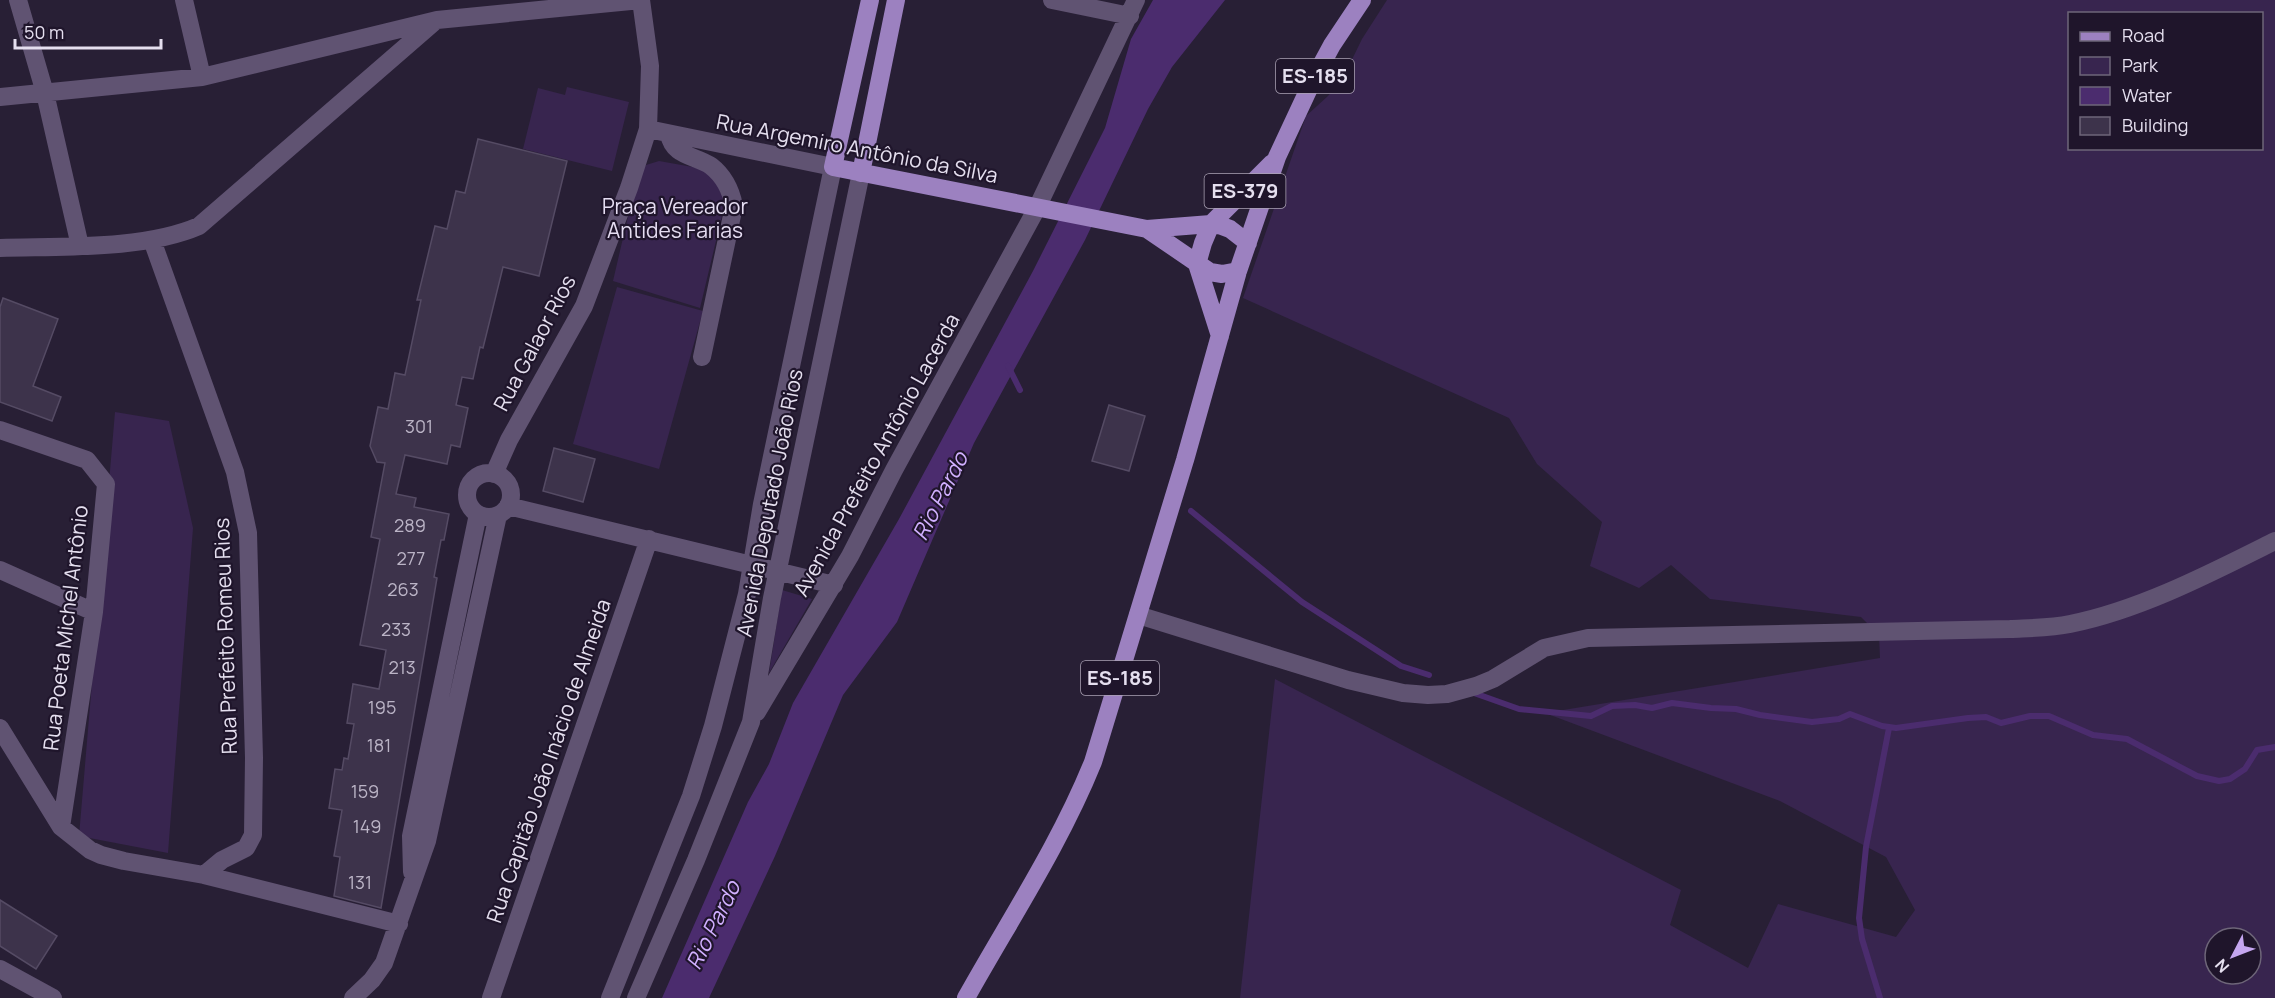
<svg xmlns="http://www.w3.org/2000/svg" width="2275" height="998" font-family="Manrope,sans-serif">
  <rect width="100%" height="100%" fill="#281f35"/>
  <!-- green -->
  <path fill="#38254f" fill-rule="evenodd" d="M1387 0H2275V998H1240L1275 679 1681 890 1670 925 1748 968 1778 904 1896 937 1915 910 1886 857 1780 801 1545 713 1880 658 1879 635 1861 617 1710 599 1671 565 1639 588 1590 566 1602 522 1537 464 1509 418 1243 298 1306 116 1328 96 1344 76 1362 39ZM2070 14H2262V148H2070ZM2215 938H2251V974H2215Z
    M567 87 629 102 612 171 523 149 538 88 565 95Z
    M659 161 704 169 716 180 725 203 700 308 613 281 637 178 646 165Z
    M617 287 703 311 659 469 573 444Z
    M115 412 169 421 193 528 168 853 79 836Z
    M782 590 812 599 769 673Z"/>
  <!-- water -->
  <path fill="#4b2c6e" d="M1153 0H1225L1172 67 1148 109 1085 240 974 443 897 622 843 695 775 856 709 998H662L748 802 769 764 793 703 899 519 1033 271 1105 128 1131 39Z"/>
  <g fill="none" stroke-linecap="round" stroke-linejoin="round">
    <!-- stream -->
    <path stroke="#4b2c6e" stroke-width="6" d="M1008 366 1020 390
      M1191 511 1302 602 1401 666 1429 675
      M1474 693 1519 709 1591 716 1612 706 1635 705 1652 708 1672 703 1711 708 1736 709 1760 715 1812 722 1839 719 1850 714 1882 726 1896 728 1968 718 1986 717 2001 723 2030 716H2049L2093 735 2127 739 2197 776 2219 781 2230 779 2245 769 2257 750 2275 747
      M1880 998 1862 939 1859 918 1866 847 1889 728"/>
  </g>
  <!-- building -->
  <path fill="#3d334b" stroke="#554b64" stroke-width="1.5" d="M478 139 567 161 539 276 503 267 483 348 480 347 473 379 462 377 456 405 468 408 460 447 451 445 447 464 405 455 396 494 416 498 414 507 449 514 444 540H441L434 577 437 578 381 908 334 896 340 857 334 856 342 810 329 808 335 769 342 770 344 758 348 759 354 724 347 723 353 684 379 689 386 650 360 645 380 539 371 537 385 463 377 462 370 446 378 407 388 409 395 373 405 375 421 300H417L435 226 447 229 456 191 465 193Z
    M3 298 58 319 33 386 61 397 52 421 0 402V307Z
    M1109 405 1145 416 1129 471 1092 461Z
    M554 448 595 459 583 502 543 491Z
    M0 900 57 936 36 969 0 946Z"/>
  <g fill="none" stroke-linecap="round" stroke-linejoin="round">
    <!-- minor -->
    <path stroke="#605372" stroke-width="18" d="M18 0 45 93 80 246
      M184 0 202 77
      M1052 0 1130 16
      M0 97 202 77 437 20 641 0
      M669 134C673 157 695 155 711 166 724 176 731 191 734 206L702 357
      M152 240 235 472 248 533 254 758 253 835 246 848 222 860 204 875
      M0 248C61 246 144 250 199 226L433 23
      M0 430 87 460 106 484 94 612 61 827
      M467 495a22 22 0 1 1 44 0a22 22 0 1 1-44 0Z
      M494 474 509 440 584 306 629 188 648 129 650 66 641 0
      M508 506 834 585
      M0 570 94 612
      M1138 615 1348 680 1403 693 1428 695 1447 694 1476 686 1493 679 1544 648 1588 638 2010 629C2030 628 2051 628 2070 624 2140 610 2211 573 2275 541
      M757 712 850 556 894 470 1037 208 1136 0
      M0 728 61 827 90 850 101 855 124 861 204 875 399 924
      M412 872 411 836 478 514
      M0 969 53 998
      M353 998 372 980 384 963 427 841 498 515
      M491 998 649 539
      M610 998 691 796 713 726 747 594 762 504 833 167 648 129
      M636 998 696 860 751 722 772 598 861 173"/>
    <!-- major -->
    <path stroke="#9c81c0" stroke-width="18" d="M870 0 833 167 1147 229 1211 224 1222 226 1230 229 1248 243
      M861 173 896 0
      M1147 229 1210 272 1222 274 1238 271
      M1220 336 1197 264 1203 243 1211 224 1272 163
      M966 998C1009 921 1060 844 1093 762L1185 460 1238 271 1277 157 1312 82 1332 45 1362 0"/>
  </g>
  <g text-anchor="middle" stroke-width="4.5" stroke-linejoin="round" paint-order="stroke">
    <!-- number labels -->
    <g font-size="18" fill="#bbb4c6">
      <text x="419" y="433">301</text>
      <text x="410" y="532">289</text>
      <text x="411" y="565">277</text>
      <text x="403" y="596">263</text>
      <text x="396" y="636">233</text>
      <text x="402" y="674">213</text>
      <text x="382" y="714">195</text>
      <text x="379" y="752">181</text>
      <text x="365" y="798">159</text>
      <text x="367" y="833">149</text>
      <text x="360" y="889">131</text>
    </g>
    <!-- shield labels -->
    <g fill="#1f152b" stroke="#aaa2b4" stroke-width="1.5">
      <rect x="1276" y="59" width="78" height="34" rx="4.5"/>
      <rect x="1204.5" y="174" width="81" height="34" rx="4.5"/>
      <rect x="1081" y="661" width="78" height="34" rx="4.5"/>
    </g>
    <g font-size="20" font-weight="bold" fill="#e5dfef">
      <text x="1315" y="83">ES-185</text>
      <text x="1245" y="198">ES-379</text>
      <text x="1120" y="685">ES-185</text>
    </g>
    <!-- street labels -->
    <g font-size="21" fill="#e5dfef" stroke="#1f152b">
      <text transform="translate(857 149) rotate(11)" y="7">Rua Argemiro Antônio da Silva</text>
      <text transform="translate(535 343) rotate(-62)" y="7">Rua Galaor Rios</text>
      <text transform="translate(877 455) rotate(-61)" y="7">Avenida Prefeito Antônio Lacerda</text>
      <text transform="translate(770 503) rotate(-79)" y="7">Avenida Deputado João Rios</text>
      <text transform="translate(66 628) rotate(-83)" y="7">Rua Poeta Michel Antônio</text>
      <text transform="translate(226 636) rotate(-92)" y="7">Rua Prefeito Romeu Rios</text>
      <text transform="translate(549 761) rotate(-71)" y="7">Rua Capitão João Inácio de Almeida</text>
    </g>
    <!-- park labels -->
    <g font-size="21" fill="#e5ddf2" stroke="#1f152b">
      <text x="675" y="214">Praça Vereador<tspan x="675" dy="24">Antides Farias</tspan></text>
    </g>
    <!-- water labels -->
    <g font-size="22" font-style="italic" fill="#d1b0ff" stroke="#1f152b">
      <text transform="translate(940 496) rotate(-63)" y="8">Rio Pardo</text>
      <text transform="translate(713 925) rotate(-64)" y="8">Rio Pardo</text>
    </g>
  </g>
  <!-- legend -->
  <rect x="2068" y="12" width="195" height="138" fill="#1f152b" stroke="#6e6679" stroke-width="1.5"/>
  <rect x="2080" y="32" width="30" height="9" fill="#9c81c0" stroke="#6e6679" stroke-width="1.5"/>
  <text x="2122" y="42" font-size="18" fill="#e5dfef">Road</text>
  <rect x="2080" y="57" width="30" height="18" fill="#38254f" stroke="#6e6679" stroke-width="1.5"/>
  <text x="2122" y="72" font-size="18" fill="#e5dfef">Park</text>
  <rect x="2080" y="87" width="30" height="18" fill="#4b2c6e" stroke="#6e6679" stroke-width="1.5"/>
  <text x="2122" y="102" font-size="18" fill="#e5dfef">Water</text>
  <rect x="2080" y="117" width="30" height="18" fill="#3d334b" stroke="#6e6679" stroke-width="1.5"/>
  <text x="2122" y="132" font-size="18" fill="#e5dfef">Building</text>
  <!-- north arrow -->
  <g transform="translate(2233 956) rotate(228)"><circle r="28" fill="#1f152b" stroke="#6e6679" stroke-width="1.5"/>
  <path d="M0-4.5L10 22L0 15L-10 22Z" fill="#c5a6f0"/>
  <text y="-9" font-size="16" font-weight="bold" text-anchor="middle" fill="#e5dfef">N</text>
  </g>
  <!-- scale -->
  <path d="M15 39v9h146v-9" fill="none" stroke="#e5dfef" stroke-width="3"/>
  <text x="24" y="39" font-size="18" fill="#e5dfef" stroke="#1f152b" stroke-width="4.5" paint-order="stroke">50 m</text>
</svg>
